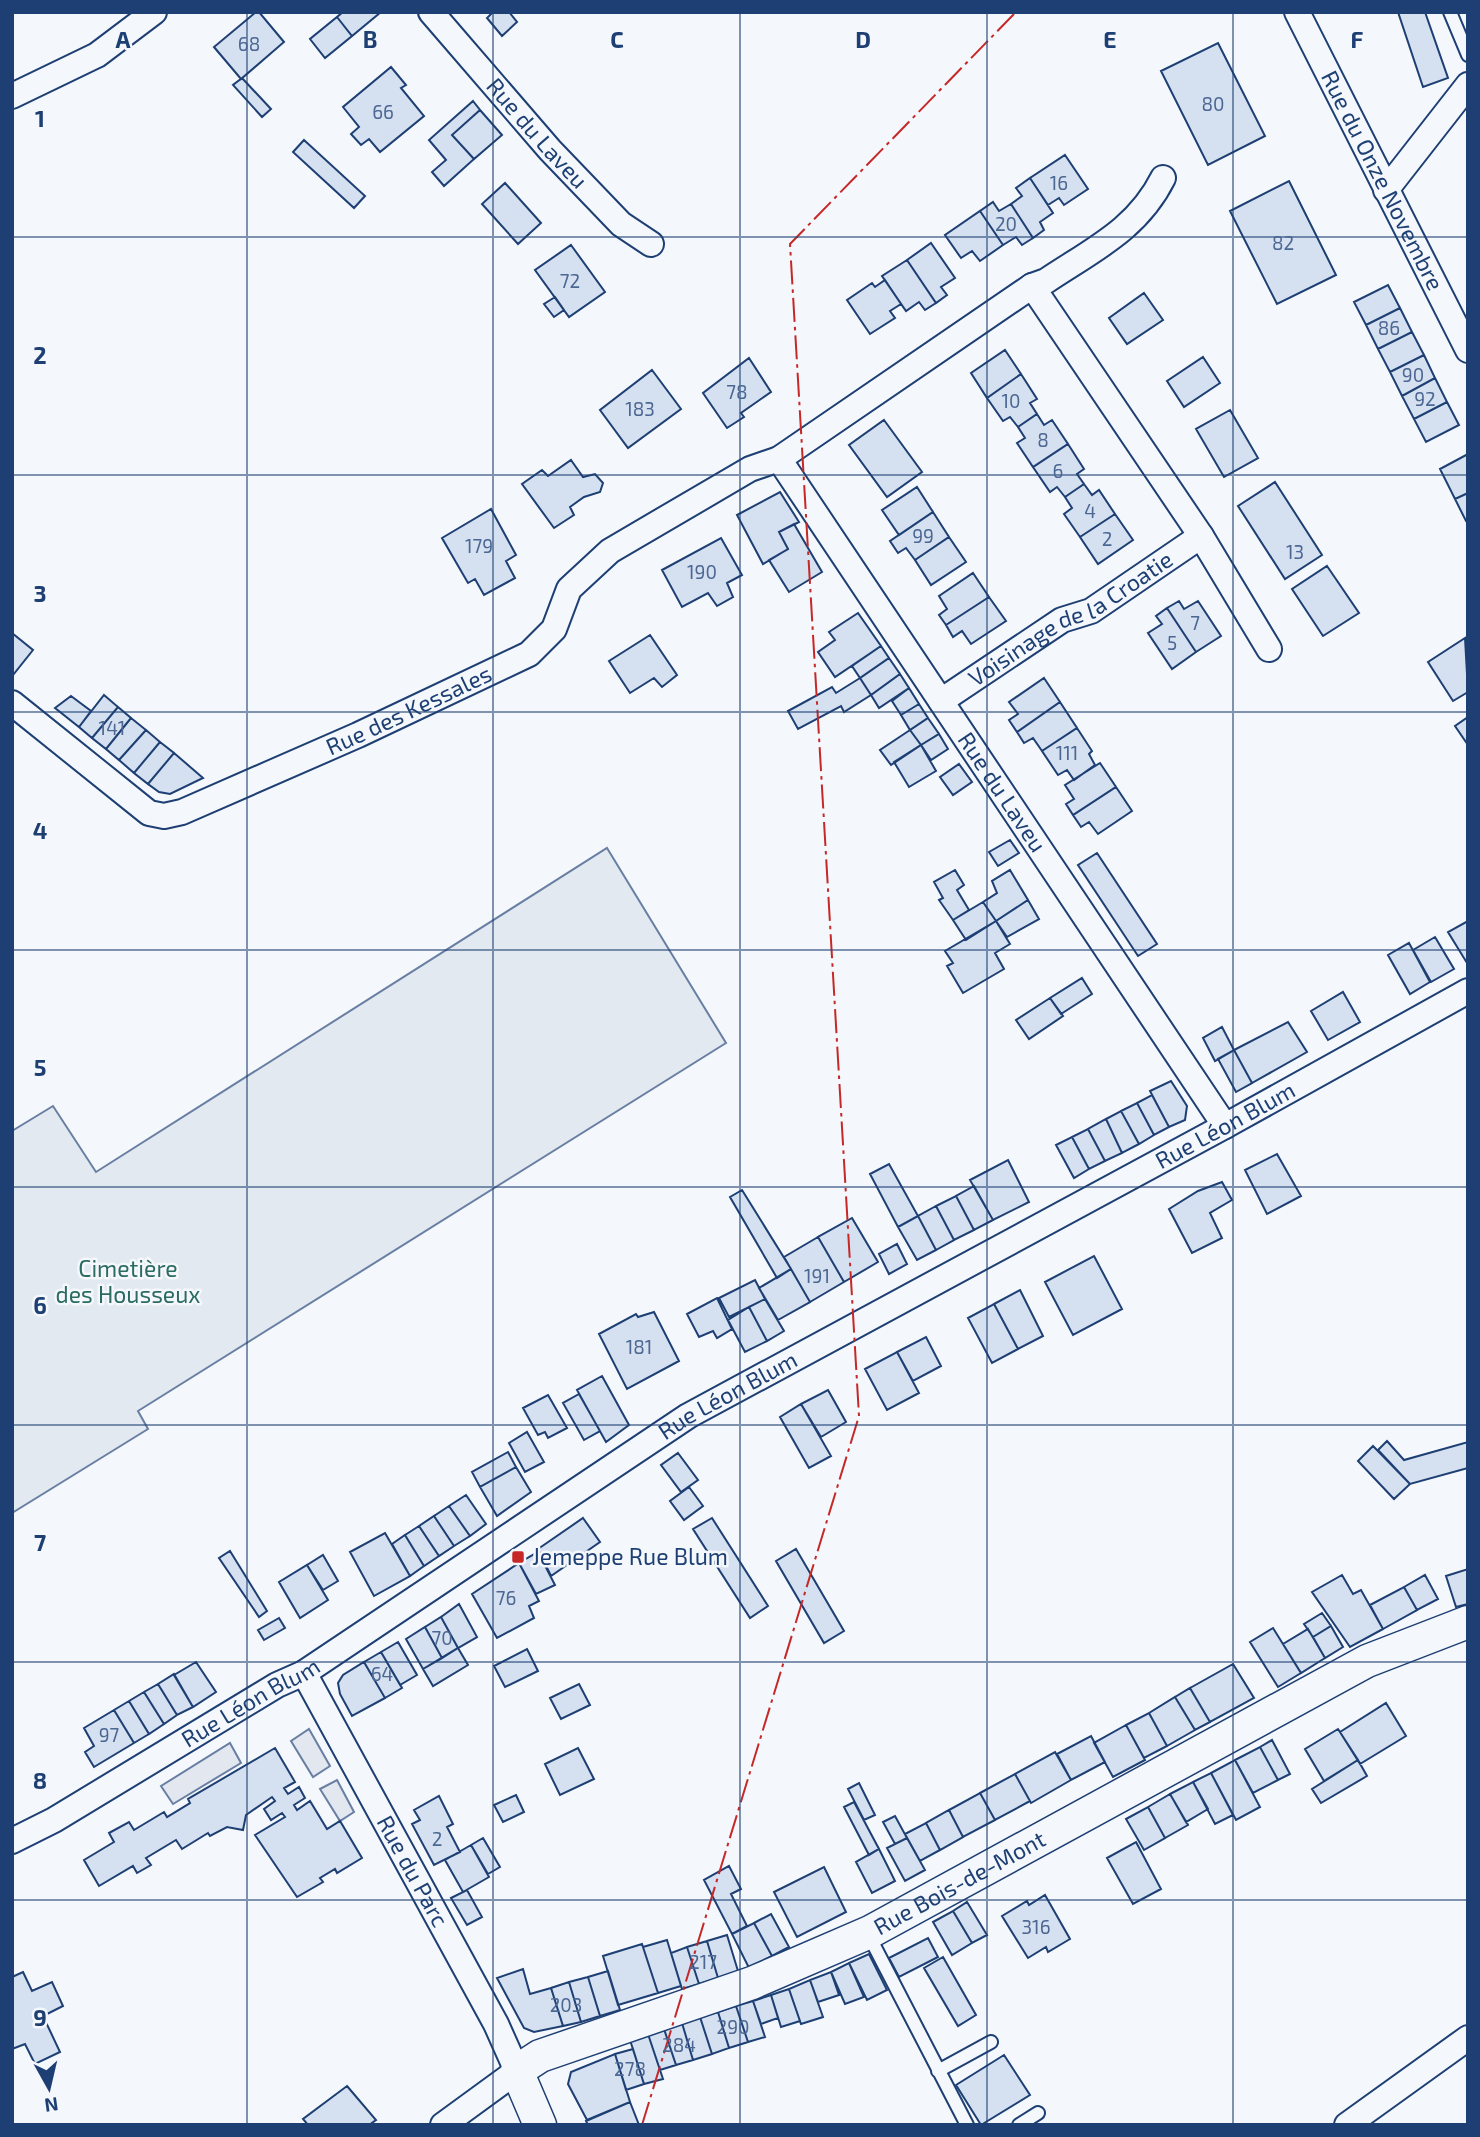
<svg xmlns="http://www.w3.org/2000/svg" width="1480" height="2137" font-family="'Exo 2',sans-serif">
  <rect width="100%" height="100%" fill="#f4f7fb"/>
  <!-- green -->
  <path fill="#e3e9f0" stroke="#687fa3" stroke-width="2" d="M607 848 726 1043 138 1411 148 1429 12 1513V1131L53 1106 96 1172Z"/>
  <!-- parking -->
  <path fill="#e3e8f0" stroke="#687fa3" stroke-width="2" d="M309 1729 330 1766 313 1777 291 1741Z
    M230 1743 241 1763 173 1804 161 1786Z
    M337 1780 354 1812 340 1821 320 1789Z"/>
  <!-- building -->
  <path fill="#d5e0f0" stroke="#1d3f73" stroke-width="2" d="M256 12H259L284 42 241 79 214 47Z
    M343 12H381L352 36 337 17Z
    M493 12H509L517 22 502 36 487 18Z
    M1398 12H1425L1448 78 1423 87Z
    M337 17 352 36 325 58 310 39Z
    M1218 43 1265 136 1208 165 1161 71Z
    M391 67 406 85 401 88 424 116 380 152 369 139 361 145 351 134 359 127 343 107Z
    M242 78 271 109 262 117 233 85Z
    M473 101 480 110 452 135 474 159 444 186 432 172 446 160 429 140Z
    M480 110 502 135 474 159 452 135Z
    M304 140 365 196 354 208 293 152Z
    M1065 155 1088 189 1064 205 1059 198 1048 205 1030 178Z
    M1030 178 1053 213 1040 222 1044 230 1033 238 1011 204 1022 196 1016 188Z
    M1289 181 1336 275 1277 304 1230 211Z
    M505 183 541 223 518 244 482 204Z
    M993 202 999 211 1011 204 1033 238 1022 245 1016 237 1003 245 980 211Z
    M980 211 1003 245 980 261 972 251 961 258 945 235Z
    M931 243 955 278 941 287 947 295 936 303 907 260Z
    M571 245 605 292 569 317 535 270Z
    M907 260 936 303 925 310 919 302 906 311 882 276Z
    M885 280 901 304 890 311 895 318 870 334 847 300 872 283 875 287Z
    M1388 285 1400 308 1366 325 1354 302Z
    M1144 293 1163 320 1127 344 1109 318Z
    M555 297 564 310 554 317 544 304Z
    M1400 308 1412 332 1378 349 1366 325Z
    M1412 332 1424 355 1390 372 1378 349Z
    M1005 350 1021 374 987 398 971 373Z
    M1424 355 1435 378 1402 396 1390 372Z
    M1203 357 1220 383 1184 407 1167 381Z
    M749 358 771 392 741 413 744 417 727 428 703 393Z
    M652 370 681 409 628 448 600 410Z
    M1021 374 1037 399 1030 403 1037 414 1018 427 1010 417 1003 421 987 398Z
    M1435 378 1447 402 1414 419 1402 396Z
    M1447 402 1459 425 1426 442 1414 419Z
    M1230 410 1258 458 1224 477 1196 429Z
    M1037 414 1044 425 1052 420 1068 444 1033 467 1017 443 1025 438 1018 427Z
    M884 420 922 472 887 497 849 445Z
    M1068 444 1084 469 1077 474 1084 484 1065 497 1057 487 1050 492 1033 467Z
    M1468 454V493L1455 499 1440 469Z
    M571 460 583 477 595 474 603 483 600 492 584 497 570 507 574 515 554 528 522 484 542 470 548 476Z
    M1275 482 1322 555 1285 579 1238 506Z
    M1084 484 1092 495 1099 490 1115 514 1080 537 1064 514 1072 508 1065 497Z
    M917 487 933 512 899 535 882 510Z
    M780 492 799 522 779 532 788 549 763 564 737 515Z
    M1468 493V520L1466 521 1455 499Z
    M491 509 516 555 506 561 515 578 484 595 475 579 468 583 442 538Z
    M933 512 949 537 915 560 906 548 898 553 890 541Z
    M1115 514 1133 540 1098 564 1080 537Z
    M794 524 822 572 789 592 769 560 788 549 779 532Z
    M949 537 966 562 931 585 915 560Z
    M721 538 742 575 727 583 733 597 717 606 708 593 682 607 662 570Z
    M1327 566 1359 613 1323 636 1292 589Z
    M973 573 989 597 946 625 939 615 947 609 939 596Z
    M989 597 1006 621 971 644 962 631 953 637 946 625Z
    M1179 601 1184 609 1198 601 1221 636 1196 652 1167 608Z
    M1167 608 1196 652 1172 669 1148 633 1162 624 1156 616Z
    M858 613 881 646 835 677 818 652 835 640 829 632Z
    M12 633 33 650 13 675H12Z
    M650 635 677 675 662 687 654 678 630 693 609 661Z
    M1465 638 1468 692 1453 701 1428 662Z
    M881 646 889 658 860 678 852 666Z
    M889 658 900 674 871 695 860 678Z
    M900 674 909 688 879 708 871 695Z
    M860 678 871 695 844 712 841 706 798 729 788 711 832 687 836 693Z
    M1044 678 1060 702 1017 732 1009 720 1018 714 1009 702Z
    M909 688 919 704 901 715 892 701Z
    M104 695 118 707 92 738 79 727Z
    M71 696 91 711 79 727 55 708Z
    M1060 702 1077 728 1042 751 1033 738 1024 743 1017 732Z
    M919 704 928 718 910 730 901 715Z
    M118 707 131 718 106 749 92 738Z
    M1468 717V745L1455 726Z
    M131 718 146 730 119 760 106 749Z
    M928 718 939 734 921 745 910 730Z
    M1077 728 1092 751 1089 754 1095 765 1074 780 1067 770 1058 775 1042 751Z
    M146 730 160 742 134 773 119 760Z
    M910 730 921 745 891 765 880 750Z
    M939 734 948 749 931 760 921 745Z
    M160 742 174 753 148 784 134 773Z
    M921 745 936 771 909 787 894 762Z
    M174 753 203 778 170 794 159 792 148 784Z
    M1100 763 1116 787 1073 815 1066 804 1074 799 1065 785Z
    M959 764 972 782 953 795 940 777Z
    M1116 787 1132 811 1098 834 1089 822 1081 827 1073 815Z
    M1010 840 1019 853 998 866 989 852Z
    M1097 853 1157 944 1138 956 1078 865Z
    M955 870 964 885 957 890 969 910 953 920 939 900 943 898 934 882Z
    M1010 870 1028 900 996 921 983 902 997 893 992 881Z
    M1028 900 1039 919 1007 937 996 921Z
    M983 902 996 921 966 940 953 920Z
    M996 921 1010 944 995 953 1004 969 963 993 947 966 953 963 945 951Z
    M1468 921V962L1467 963 1448 932Z
    M1435 937 1454 969 1431 982 1413 950Z
    M1409 943 1430 982 1410 994 1388 955Z
    M1082 978 1092 994 1061 1014 1050 998Z
    M1343 992 1360 1022 1328 1040 1311 1011Z
    M1050 998 1063 1016 1029 1039 1016 1020Z
    M1288 1022 1307 1052 1252 1083 1234 1050Z
    M1222 1027 1234 1050 1215 1061 1203 1038Z
    M1234 1050 1252 1083 1236 1092 1218 1059Z
    M1171 1081 1187 1106 1185 1120 1169 1127 1150 1091Z
    M1152 1095 1169 1127 1154 1135 1137 1103Z
    M1137 1103 1154 1135 1139 1144 1121 1111Z
    M1121 1111 1139 1144 1122 1153 1106 1119Z
    M1106 1119 1122 1153 1105 1161 1088 1129Z
    M1088 1129 1105 1161 1089 1169 1072 1137Z
    M1072 1137 1089 1169 1074 1178 1056 1145Z
    M1277 1154 1301 1196 1267 1214 1245 1170Z
    M1008 1160 1029 1202 993 1220 970 1180Z
    M889 1164 918 1216 898 1227 870 1174Z
    M1222 1182 1232 1200 1210 1213 1222 1238 1192 1253 1169 1209 1198 1191Z
    M974 1186 993 1220 974 1230 956 1196Z
    M742 1190 791 1269 777 1278 730 1197Z
    M956 1196 974 1230 954 1240 936 1206Z
    M936 1206 954 1240 936 1250 918 1216Z
    M918 1216 936 1250 917 1260 898 1227Z
    M852 1218 878 1262 844 1282 818 1237Z
    M818 1237 844 1282 810 1302 784 1257Z
    M897 1244 907 1264 889 1274 879 1254Z
    M1094 1256 1122 1309 1073 1335 1045 1282Z
    M791 1269 810 1302 778 1320 759 1288Z
    M755 1280 765 1299 729 1317 719 1298Z
    M1020 1290 1043 1336 1018 1349 994 1304Z
    M717 1298 732 1329 717 1338 713 1331 699 1337 687 1314Z
    M765 1299 784 1331 767 1341 749 1307Z
    M994 1304 1018 1349 992 1363 968 1318Z
    M749 1307 767 1341 745 1352 728 1320Z
    M654 1312 679 1361 627 1389 599 1334 636 1314 638 1317Z
    M926 1337 941 1366 913 1381 897 1352Z
    M897 1352 919 1393 887 1410 865 1369Z
    M602 1376 629 1425 606 1442 577 1390Z
    M828 1390 846 1422 821 1437 801 1404Z
    M579 1394 600 1431 584 1440 563 1403Z
    M548 1395 567 1428 548 1438 545 1432 538 1435 523 1408Z
    M801 1404 831 1456 809 1468 780 1417Z
    M527 1432 544 1462 525 1472 509 1443Z
    M1387 1441 1404 1460 1468 1442V1468L1410 1484 1378 1450Z
    M1373 1446 1410 1484 1394 1499 1358 1461Z
    M508 1452 516 1467 480 1487 472 1472Z
    M678 1453 698 1480 681 1492 661 1465Z
    M516 1467 531 1492 497 1516 480 1487Z
    M689 1487 703 1506 684 1520 670 1501Z
    M466 1495 486 1524 470 1536 449 1506Z
    M449 1506 470 1536 454 1546 434 1516Z
    M434 1516 454 1546 439 1556 419 1526Z
    M583 1518 600 1542 551 1576 538 1549Z
    M712 1518 768 1606 750 1618 693 1529Z
    M419 1526 439 1556 424 1566 405 1535Z
    M385 1533 410 1576 374 1596 350 1552Z
    M405 1535 424 1566 410 1576 392 1544Z
    M796 1549 844 1631 824 1643 776 1561Z
    M230 1551 267 1611 259 1617 219 1558Z
    M538 1552 555 1585 536 1594 519 1563Z
    M323 1555 338 1581 323 1590 307 1565Z
    M519 1563 539 1601 529 1606 534 1618 497 1638 472 1594Z
    M307 1565 328 1600 300 1618 279 1582Z
    M1468 1569V1604L1456 1607 1446 1576Z
    M1342 1575 1353 1594 1361 1590 1383 1629 1350 1647 1312 1592Z
    M1425 1575 1438 1599 1417 1610 1404 1587Z
    M1404 1587 1417 1610 1383 1629 1370 1605Z
    M459 1604 477 1637 458 1648 441 1617Z
    M1322 1613 1331 1626 1313 1637 1304 1624Z
    M441 1617 458 1648 442 1658 425 1627Z
    M279 1618 285 1628 264 1640 258 1630Z
    M1331 1626 1343 1647 1325 1658 1313 1637Z
    M425 1627 442 1658 423 1669 406 1639Z
    M1273 1628 1301 1673 1278 1687 1250 1642Z
    M1308 1629 1325 1658 1301 1673 1283 1644Z
    M398 1642 417 1675 400 1685 381 1652Z
    M458 1648 468 1665 433 1686 423 1669Z
    M527 1649 538 1671 505 1687 494 1666Z
    M381 1652 402 1688 385 1698 364 1662Z
    M196 1662 216 1692 193 1707 174 1675Z
    M364 1662 385 1698 352 1716 340 1694 338 1683 343 1675Z
    M1233 1664 1254 1698 1210 1722 1190 1688Z
    M174 1674 193 1707 177 1715 158 1684Z
    M158 1684 177 1715 164 1724 144 1692Z
    M579 1684 590 1705 561 1719 550 1698Z
    M1190 1688 1210 1722 1195 1730 1175 1697Z
    M144 1692 164 1724 149 1734 129 1701Z
    M1175 1697 1195 1730 1167 1746 1149 1713Z
    M129 1701 149 1734 134 1743 114 1710Z
    M1386 1703 1406 1736 1360 1764 1340 1732Z
    M114 1710 134 1743 94 1767 85 1752 94 1746 84 1728Z
    M1149 1713 1167 1746 1144 1758 1126 1725Z
    M1126 1725 1145 1760 1113 1777 1094 1743Z
    M1338 1729 1358 1760 1324 1781 1305 1749Z
    M1091 1736 1105 1762 1071 1780 1057 1754Z
    M1272 1740 1290 1774 1278 1780 1260 1747Z
    M1260 1747 1278 1780 1253 1793 1235 1760Z
    M275 1748 295 1782 284 1788 288 1794 299 1787 305 1798 294 1805 297 1810 310 1801 327 1829 340 1821 362 1858 337 1873 335 1869 320 1878 323 1882 297 1897 255 1835 285 1817 282 1813 271 1820 264 1809 275 1801 272 1797 246 1815 243 1830 227 1827 210 1836 208 1833 182 1849 176 1840 146 1858 151 1865 137 1873 133 1866 99 1886 84 1860 114 1842 109 1833 129 1822 134 1830 164 1812 167 1817 190 1803 188 1799Z
    M578 1748 594 1779 560 1795 545 1764Z
    M1055 1752 1071 1780 1031 1803 1015 1774Z
    M1235 1760 1260 1807 1236 1820 1211 1773Z
    M1358 1760 1367 1776 1321 1803 1312 1789Z
    M1211 1773 1233 1815 1215 1824 1193 1782Z
    M1015 1774 1030 1801 995 1820 980 1793Z
    M1193 1782 1208 1809 1186 1822 1170 1794Z
    M859 1783 875 1815 864 1820 848 1789Z
    M980 1793 995 1820 963 1837 949 1810Z
    M1170 1794 1188 1825 1165 1838 1148 1807Z
    M516 1795 524 1812 503 1822 494 1805Z
    M439 1796 453 1824 447 1827 460 1852 434 1865 412 1824 420 1820 414 1810Z
    M854 1802 879 1849 869 1855 844 1807Z
    M1148 1807 1165 1838 1144 1850 1126 1819Z
    M949 1810 963 1837 940 1850 926 1823Z
    M895 1816 907 1838 895 1844 883 1822Z
    M926 1823 940 1850 920 1861 905 1834Z
    M483 1838 500 1867 488 1874 471 1845Z
    M907 1838 925 1870 905 1881 887 1848Z
    M1136 1842 1161 1889 1133 1904 1107 1858Z
    M471 1845 489 1877 463 1892 445 1860Z
    M879 1849 895 1881 872 1893 856 1862Z
    M729 1866 741 1889 731 1894 747 1926 732 1934 704 1880Z
    M824 1867 846 1912 797 1937 774 1892Z
    M467 1890 482 1917 467 1925 451 1898Z
    M1045 1895 1070 1939 1048 1952 1046 1947 1028 1958 1002 1916 1027 1901 1029 1905Z
    M967 1902 987 1935 972 1943 953 1911Z
    M953 1911 972 1943 952 1955 933 1922Z
    M771 1914 789 1947 772 1956 754 1923Z
    M754 1923 772 1956 749 1968 732 1934Z
    M727 1935 738 1971 718 1978 707 1941Z
    M928 1938 938 1957 899 1977 889 1958Z
    M667 1940 681 1986 658 1993 643 1947Z
    M707 1941 718 1978 699 1984 687 1947Z
    M642 1944 658 1993 618 2005 603 1956Z
    M687 1947 699 1984 682 1989 671 1953Z
    M869 1954 887 1990 867 2000 849 1963Z
    M943 1957 976 2015 958 2026 924 1968Z
    M849 1963 864 1997 845 2004 831 1972Z
    M523 1969 530 1994 551 1988 563 2026 534 2032 524 2028 497 1978Z
    M608 1971 620 2010 600 2016 588 1977Z
    M23 1972 32 1991 52 1982 63 2006 43 2016 60 2052 35 2064 25 2044 12 2049V1977Z
    M831 1972 839 1995 818 2002 810 1980Z
    M588 1977 600 2016 581 2022 569 1982Z
    M810 1980 823 2017 801 2024 789 1989Z
    M569 1982 581 2022 563 2026 551 1988Z
    M789 1989 800 2021 781 2027 771 1995Z
    M771 1995 778 2018 761 2024 753 2001Z
    M753 2001 765 2037 748 2042 736 2006Z
    M736 2006 748 2042 729 2048 718 2012Z
    M718 2012 729 2048 712 2054 700 2017Z
    M700 2017 712 2054 693 2060 682 2023Z
    M682 2023 693 2060 676 2065 664 2029Z
    M664 2029 676 2065 660 2070 648 2034Z
    M648 2034 663 2079 644 2084 630 2040Z
    M633 2049 644 2084 626 2090 615 2054Z
    M615 2054 630 2102 587 2120 568 2084 571 2072Z
    M1004 2055 1030 2095 981 2125 956 2085Z
    M347 2086 376 2120 369 2125H308L303 2119Z
    M630 2102 639 2125H588L586 2121Z"/>
  <g fill="none" stroke-linecap="round" stroke-linejoin="round">
    <defs>
      <path id="service" d="M1450 12 1468 55
        M867 1932 967 2125
        M938 2071 991 2042
        M1019 2125 1038 2113"/>
      <g id="minor">
        <path id="s1" d="M431 12 550 150 621 224 651 244"/>
        <path id="s2" d="M1297 12 1468 350"/>
        <path d="M12 96 97 55 154 12"/>
        <path d="M1386 190 1468 85"/>
        <path d="M1032 286 1201 536 1269 649"/>
        <path id="s3" d="M779 459 1225 1126"/>
        <path id="s4" d="M941 701 1062 620 1091 611 1201 536"/>
        <path id="s5" d="M12 703 149 813 164 816 182 812 358 735 529 654 554 629 569 589 610 551 750 469 779 459 1032 286 1046 281C1092 250 1137 230 1163 178"/>
        <path id="s6" d="M304 1673 496 2024 517 2071 443 2125"/>
        <path id="s7" d="M12 1841 54 1820 277 1685 304 1673 688 1416 1225 1126 1468 991"/>
        <path d="M1347 2125 1468 2038"/>
      </g>
      <g id="tertiary">
        <path id="s8" d="M540 2125 517 2071 540 2056 752 1983 870 1932 1367 1661 1468 1622"/>
      </g>
    </defs>
    <!-- service casing -->
    <use href="#service" stroke="#1d3f73" stroke-width="16"/>
    <!-- minor casing -->
    <use href="#minor" stroke="#1d3f73" stroke-width="28"/>
    <!-- tertiary casing -->
    <use href="#tertiary" stroke="#1d3f73" stroke-width="35"/>
    <!-- service -->
    <use href="#service" stroke="#f4f7fb" stroke-width="12"/>
    <!-- minor -->
    <use href="#minor" stroke="#f4f7fb" stroke-width="24"/>
    <!-- tertiary -->
    <use href="#tertiary" stroke="#f4f7fb" stroke-width="32"/>
    <!-- power -->
    <path stroke="#c62828" stroke-width="2" stroke-dasharray="24 5 3.5 5" stroke-linecap="butt" d="M642 2125 859 1416 790 244 1016 12"/>
  </g>
  <!-- grid -->
  <path fill="none" stroke="#1d3f73" stroke-width="2" stroke-opacity="0.55" d="M247 12V2125M493 12V2125M740 12V2125M987 12V2125M1233 12V2125M12 237H1468M12 475H1468M12 712H1468M12 950H1468M12 1187H1468M12 1425H1468M12 1662H1468M12 1900H1468"/>
  <!-- markers -->
  <rect fill="#c62828" stroke="#f4f7fb" stroke-width="2.5" x="511" y="1550" width="14" height="14" rx="3.5"/>
  <g text-anchor="middle" stroke-width="5" stroke-linejoin="round" paint-order="stroke">
    <!-- number labels -->
    <g font-size="19" fill="#4b6792">
      <text x="249" y="51">68</text>
      <text x="1213" y="111">80</text>
      <text x="383" y="119">66</text>
      <text x="1059" y="190">16</text>
      <text x="1006" y="231">20</text>
      <text x="1283" y="250">82</text>
      <text x="570" y="288">72</text>
      <text x="1389" y="335">86</text>
      <text x="1413" y="382">90</text>
      <text x="737" y="399">78</text>
      <text x="1425" y="406">92</text>
      <text x="1011" y="408">10</text>
      <text x="640" y="416">183</text>
      <text x="1043" y="447">8</text>
      <text x="1058" y="478">6</text>
      <text x="1090" y="518">4</text>
      <text x="923" y="543">99</text>
      <text x="1107" y="546">2</text>
      <text x="479" y="553">179</text>
      <text x="1295" y="559">13</text>
      <text x="702" y="579">190</text>
      <text x="1195" y="630">7</text>
      <text x="1172" y="650">5</text>
      <text x="112" y="735">141</text>
      <text x="1067" y="760">111</text>
      <text x="817" y="1283">191</text>
      <text x="639" y="1354">181</text>
      <text x="506" y="1605">76</text>
      <text x="442" y="1645">70</text>
      <text x="382" y="1681">64</text>
      <text x="109" y="1742">97</text>
      <text x="437" y="1846">2</text>
      <text x="1036" y="1934">316</text>
      <text x="703" y="1969">217</text>
      <text x="566" y="2012">203</text>
      <text x="733" y="2034">290</text>
      <text x="679" y="2052">284</text>
      <text x="630" y="2076">278</text>
    </g>
    <!-- street labels -->
    <g font-size="23" fill="#1d3f73" stroke="#f4f7fb">
      <text dy="8" stroke="none"><textPath href="#s1" startOffset="161">Rue du Laveu</textPath></text>
      <text dy="8" stroke="none"><textPath href="#s2" startOffset="189">Rue du Onze Novembre</textPath></text>
      <text dy="8" stroke="none"><textPath href="#s4" startOffset="154">Voisinage de la Croatie</textPath></text>
      <text dy="8" stroke="none"><textPath href="#s5" startOffset="458">Rue des Kessales</textPath></text>
      <text dy="8" stroke="none"><textPath href="#s3" startOffset="401">Rue du Laveu</textPath></text>
      <text dy="8" stroke="none"><textPath href="#s7" startOffset="1410">Rue Léon Blum</textPath></text>
      <text dy="8" stroke="none"><textPath href="#s7" startOffset="844">Rue Léon Blum</textPath></text>
      <text dy="8" stroke="none"><textPath href="#s7" startOffset="276">Rue Léon Blum</textPath></text>
      <text dy="8" stroke="none"><textPath href="#s6" startOffset="226">Rue du Parc</textPath></text>
      <text dy="8" stroke="none"><textPath href="#s8" startOffset="541">Rue Bois-de-Mont</textPath></text>
    </g>
    <!-- park labels -->
    <g font-size="23" fill="#2c6c60" stroke="#f4f7fb">
      <text x="128" y="1277">Cimetière<tspan x="128" dy="26">des Housseux</tspan></text>
    </g>
    <!-- poi labels -->
    <g font-size="23" fill="#1d3f73" stroke="#f4f7fb" text-anchor="start">
      <text x="532" y="1565">Jemeppe Rue Blum</text>
    </g>
  </g>
  <g font-size="23" text-anchor="middle" font-weight="bold" fill="#1d3f73" stroke="#f4f7fb" stroke-width="5" stroke-linejoin="round" paint-order="stroke">
    <text x="123" y="48">A</text>
    <text x="370" y="48">B</text>
    <text x="617" y="48">C</text>
    <text x="863" y="48">D</text>
    <text x="1110" y="48">E</text>
    <text x="1357" y="48">F</text>
    <text x="40" y="127">1</text>
    <text x="40" y="364">2</text>
    <text x="40" y="602">3</text>
    <text x="40" y="839">4</text>
    <text x="40" y="1076">5</text>
    <text x="40" y="1314">6</text>
    <text x="40" y="1551">7</text>
    <text x="40" y="1789">8</text>
    <text x="40" y="2026">9</text>
  </g>
  <!-- border -->
  <rect width="1480" height="2137" fill="none" stroke="#1d3f73" stroke-width="28"/>
  <!-- north arrow -->
  <g transform="translate(49 2088) rotate(172)" stroke="#f4f7fb" stroke-width="5" paint-order="stroke">
  <path d="M0-5L12 26L0 18L-12 26Z" fill="#1d3f73"/>
  <text y="-10" font-size="19" font-weight="bold" text-anchor="middle" fill="#1d3f73">N</text>
  </g>
</svg>
